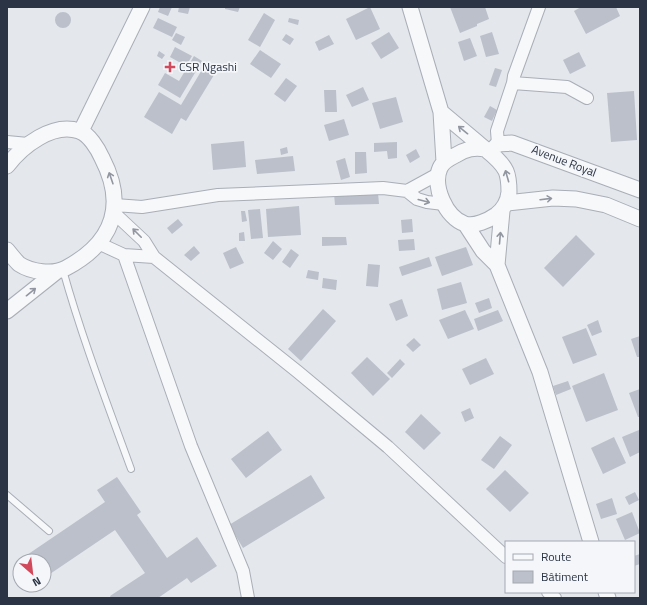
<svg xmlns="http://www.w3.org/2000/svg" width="647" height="605" font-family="'Titillium Web',sans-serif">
  <rect width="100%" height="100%" fill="#e4e7ec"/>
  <!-- building -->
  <path fill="#bbc0ca" d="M160 7H172L168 16 158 12Z
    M179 7H190L188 14 178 12Z
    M225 7H240L238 12 225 9Z
    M370 7 380 29 356 40 346 19Z
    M450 7H485L489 19 477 24V26L460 33Z
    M581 7H616L620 16 586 34 574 11Z
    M55 20a8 8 0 1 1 16 0a8 8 0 1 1-16 0Z
    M264 13 275 20 260 47 248 40Z
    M158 18 177 27 172 37 153 28Z
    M289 18 299 20 298 25 288 22Z
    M389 32 399 48 381 59 371 43Z
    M492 32 499 54 486 57 480 36Z
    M176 33 185 37 181 45 172 40Z
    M286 34 294 39 290 45 282 40Z
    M329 35 334 44 319 51 315 42Z
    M470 38 477 56 464 61 458 42Z
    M175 47 192 56 186 66 170 57Z
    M260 50 281 64 271 78 250 64Z
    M159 51 165 55 162 59 157 56Z
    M579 52 586 66 570 74 563 60Z
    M194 56 202 61 180 98 158 85 165 73 179 81Z
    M206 63 217 70 186 121 181 118 172 134 144 117 159 92 181 105Z
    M495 68 502 70 496 87 489 85Z
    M286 78 297 86 285 102 274 94Z
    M363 87 369 100 352 107 346 95Z
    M324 90H336L337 112H325Z
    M634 91 637 140 611 142 607 93Z
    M396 97 403 122 380 129 372 103Z
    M490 106 497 110 492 121 484 117Z
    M344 119 349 135 329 141 324 125Z
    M244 141 246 167 213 170 211 144Z
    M397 142V158L388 159 387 151 374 152V143Z
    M287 147 288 153 281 155 280 149Z
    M416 149 420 157 410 163 406 155Z
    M355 152H366L367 173 355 174Z
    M293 156 295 171 257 174 255 160Z
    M345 158 350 177 341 180 336 161Z
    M378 193 379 204 335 205 334 194Z
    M299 206 301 235 268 237 266 209Z
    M260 209 263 238 251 239 248 210Z
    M241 211H245L247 221 242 222Z
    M178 219 183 225 172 234 167 228Z
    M412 219 413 232 402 233 401 220Z
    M244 232 245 241H239V233Z
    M576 235 595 254 563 287 544 268Z
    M322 237H346L347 245 322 246Z
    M414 239 415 250 399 251 398 240Z
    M273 241 282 249 273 260 264 253Z
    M194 246 200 253 191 261 184 255Z
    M236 247 244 263 230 269 223 253Z
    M466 247 473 265 442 276 435 257Z
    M291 249 299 255 290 268 282 262Z
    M429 257 432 266 402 276 399 267Z
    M368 264 380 265 378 287 366 286Z
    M308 270 319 272 318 280 306 278Z
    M323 278 337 280 336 290 322 288Z
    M461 282 467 303 442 310 437 289Z
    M489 298 492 308 479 313 475 303Z
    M402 299 408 316 396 321 389 304Z
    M323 309 336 321 301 361 288 349Z
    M465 310 474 329 448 339 439 320Z
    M498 310 503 321 478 331 474 319Z
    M598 320 602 332 592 336 587 325Z
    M586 328 597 355 573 364 562 337Z
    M640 336V357H637L631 339Z
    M414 338 421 345 413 352 406 345Z
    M367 357 390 379 373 396 351 373Z
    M486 358 494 374 470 385 462 369Z
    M400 359 405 364 392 378 387 373Z
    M604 373 618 410 586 422 572 386Z
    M568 381 571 389 556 395 553 386Z
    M640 389V417H638L629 393Z
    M470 408 474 418 465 422 461 412Z
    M421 414 441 433 424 450 405 432Z
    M639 430 640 452 630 457 622 437Z
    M268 431 282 450 246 478 231 459Z
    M500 436 512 445 494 469 481 460Z
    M614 437 626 463 603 474 591 448Z
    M505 470 529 493 510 512 486 489Z
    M311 475 325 498 243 548 229 525Z
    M117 477 141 512 137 515 167 558 197 537 217 566 191 583 187 578 158 598H111L110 596 145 573 115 530 44 578V561H22L21 559 105 502 97 490Z
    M635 492 639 500 629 505 625 497Z
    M612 498 617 514 601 519 596 504Z
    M632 512 640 533 625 540 616 519Z
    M640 554V564L634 566V556Z"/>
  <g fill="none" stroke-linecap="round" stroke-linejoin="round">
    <defs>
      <path id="service" d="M63 270C82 338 107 403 131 469
        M7 495 49 531"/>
      <path id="minor" d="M513 83 567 87 587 98
        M7 142 28 144
        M498 144 497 131 513 83 514 76 539 7
        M407 191 438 174
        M115 205 142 207 218 195 383 188 407 191 417 199 427 202 444 204
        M114 213 144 241 154 257 298 372 388 447 506 557
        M98 243 124 255 154 257
        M124 255 191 446 243 571 248 598
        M548 592 555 598"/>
      <path id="tertiary" d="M410 7 441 112 444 162
        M441 112C453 122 466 133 478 143 488 152 500 159 506 171 509 178 509 185 509 192 508 202 504 209 496 215 489 220 474 227 465 224 446 218 432 186 440 168 443 161 450 158 456 155 466 149 474 147 485 149
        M81 131 142 7
        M490 152 498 144 512 143 640 190
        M7 166C22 146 53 122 79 131 89 134 98 149 102 158 127 206 113 243 66 268 53 275 31 272 19 264 15 260 11 255 7 250
        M507 203 553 198 576 199 606 205 640 219
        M466 225 483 251 497 265 540 372 591 542
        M497 265 502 211
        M7 311 56 272
        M606 592 608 598"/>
    </defs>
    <!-- service casing -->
    <use href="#service" stroke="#a9aeb7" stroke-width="8"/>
    <!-- minor casing -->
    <use href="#minor" stroke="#a9aeb7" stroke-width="14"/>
    <!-- tertiary casing -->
    <use href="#tertiary" stroke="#a9aeb7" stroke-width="17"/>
    <!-- service -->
    <use href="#service" stroke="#f7f8fa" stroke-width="6"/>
    <!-- minor -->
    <use href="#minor" stroke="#f7f8fa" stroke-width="12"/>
    <!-- tertiary -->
    <use href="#tertiary" stroke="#f7f8fa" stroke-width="15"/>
  </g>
  <!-- one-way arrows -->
  <defs><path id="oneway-shaft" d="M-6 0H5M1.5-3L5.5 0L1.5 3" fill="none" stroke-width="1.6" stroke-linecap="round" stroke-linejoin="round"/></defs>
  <g stroke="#9196a0">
    <use href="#oneway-shaft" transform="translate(463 130) rotate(-141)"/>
    <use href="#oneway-shaft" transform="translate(507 176) rotate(-106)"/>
    <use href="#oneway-shaft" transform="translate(111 178) rotate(-109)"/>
    <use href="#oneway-shaft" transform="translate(546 199) rotate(-7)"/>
    <use href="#oneway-shaft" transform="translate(424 201) rotate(15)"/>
    <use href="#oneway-shaft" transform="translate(137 233) rotate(-135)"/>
    <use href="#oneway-shaft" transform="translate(500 238) rotate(-85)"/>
    <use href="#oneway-shaft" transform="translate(31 292) rotate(-39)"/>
  </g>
  <!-- markers -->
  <path fill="#d1495b" stroke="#f4f6f9" stroke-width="1.5" d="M168 61h4v4h4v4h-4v4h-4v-4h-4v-4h4z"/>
  <g text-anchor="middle" stroke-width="3.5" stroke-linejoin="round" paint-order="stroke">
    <!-- poi labels -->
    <g font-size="12" fill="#2b3445" stroke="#f4f6f9" text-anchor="start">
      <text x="179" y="71">CSR Ngashi</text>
    </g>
    <!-- street labels -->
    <g font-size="12" fill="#2b3445" stroke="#f4f6f9">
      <text transform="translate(564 161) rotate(21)" y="4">Avenue Royal</text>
    </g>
  </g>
  <!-- border -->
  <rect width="647" height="605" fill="none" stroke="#2b3445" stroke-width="16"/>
  <!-- legend -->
  <rect x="505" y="541" width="130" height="52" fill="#f4f6f9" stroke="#a4a8b1"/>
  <rect x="513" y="554" width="20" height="6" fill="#f7f8fa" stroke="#a4a8b1"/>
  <text x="541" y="561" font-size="12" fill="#2b3445">Route</text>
  <rect x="513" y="571" width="20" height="12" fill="#bbc0ca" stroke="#a4a8b1"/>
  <text x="541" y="581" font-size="12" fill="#2b3445">Bâtiment</text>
  <!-- north arrow -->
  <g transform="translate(32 573) rotate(152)"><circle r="19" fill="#f4f6f9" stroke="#a4a8b1"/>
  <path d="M0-3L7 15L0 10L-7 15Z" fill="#d1495b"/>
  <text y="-6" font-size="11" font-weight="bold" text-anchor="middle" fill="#2b3445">N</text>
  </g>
</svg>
